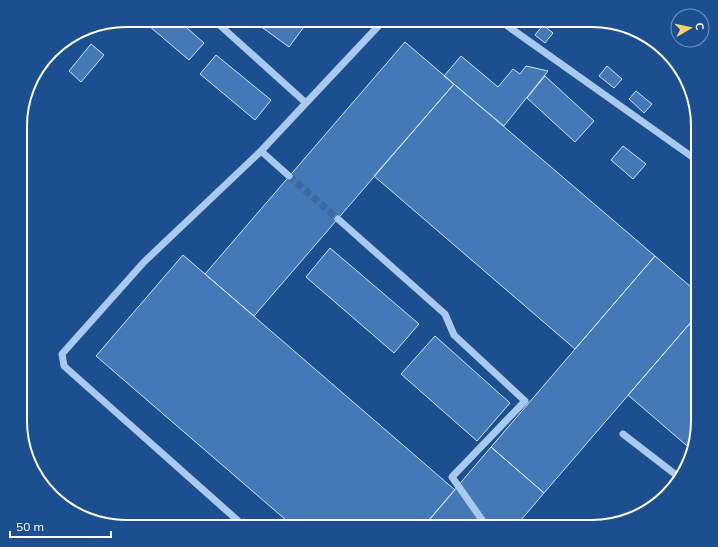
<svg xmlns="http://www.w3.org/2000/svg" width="718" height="547" font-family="Mulish,sans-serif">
  <rect width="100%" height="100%" fill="#1b4f8f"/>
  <!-- building -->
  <path fill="#4478b7" stroke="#cfe3fa" d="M142 20H178L204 43 189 60Z
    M252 20H309L289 47Z
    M543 25 553 33 545 43 535 35Z
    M405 42 454 84 254 316 205 274Z
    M91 44 104 55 81 82 69 71Z
    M216 55 271 100 255 120 200 74Z
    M461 56 498 87 513 69 520 74 526 66 548 71 504 126 444 76Z
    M607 66 622 79 614 88 599 76Z
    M545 76 594 121 575 142 527 98Z
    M454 84 655 256 575 349 374 176Z
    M636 91 652 104 644 113 629 99Z
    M623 146 646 164 633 179 611 160Z
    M330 248 419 324 394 353 306 277Z
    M183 255 455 490 423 527H294L96 356Z
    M655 256 698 293V314L544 493 491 447Z
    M698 314V429L693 451 628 395Z
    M435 336 510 403 477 441 401 374Z
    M491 447 544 493 515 527H423Z"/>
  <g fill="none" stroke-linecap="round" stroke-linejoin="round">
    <!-- minor-tunnel -->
    <path stroke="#3d69a0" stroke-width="7" stroke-dasharray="7 3.5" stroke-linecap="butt" d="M289 176 338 219"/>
    <!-- minor -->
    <path stroke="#a9c9ee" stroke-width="7" d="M214 20 306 103 261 151 144 262 62 354 64 366 245 527
      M499 20 698 161
      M306 103 384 20
      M261 151 289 176
      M338 219 445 314 454 335 525 401 452 477 487 527
      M623 434 680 478"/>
  </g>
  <!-- crop -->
  <path d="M0 0H718V547H0ZM126 27H592A99 99 0 0 1 691 126V421A99 99 0 0 1 592 520H126A99 99 0 0 1 27 421V126A99 99 0 0 1 126 27Z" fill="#1b4f8f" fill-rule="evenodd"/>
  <path fill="none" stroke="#fff" stroke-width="2" d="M126 27H592A99 99 0 0 1 691 126V421A99 99 0 0 1 592 520H126A99 99 0 0 1 27 421V126A99 99 0 0 1 126 27Z"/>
  <!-- north arrow -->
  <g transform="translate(690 28) rotate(81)"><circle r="19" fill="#1b4f8f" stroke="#7695bc"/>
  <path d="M0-3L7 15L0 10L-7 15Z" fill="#ffd166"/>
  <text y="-6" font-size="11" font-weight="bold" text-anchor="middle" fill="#ffffff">С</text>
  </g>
  <!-- scale -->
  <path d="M10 531v6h101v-6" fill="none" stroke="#ffffff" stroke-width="2"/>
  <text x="16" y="531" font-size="12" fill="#ffffff" stroke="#1b4f8f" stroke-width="3" paint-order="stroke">50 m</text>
</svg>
